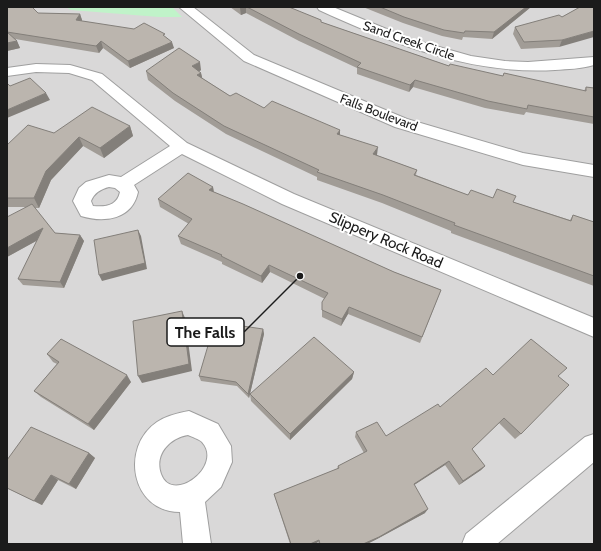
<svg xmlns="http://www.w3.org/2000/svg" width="601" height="551" font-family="Cabin,sans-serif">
  <rect width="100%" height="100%" fill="#ebe9e1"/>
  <!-- residential -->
  <path fill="#d9d8d8" d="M7 7H594V544H7Z"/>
  <!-- park -->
  <path fill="#c0f3c9" d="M66 7H172L182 17H159L71 10Z"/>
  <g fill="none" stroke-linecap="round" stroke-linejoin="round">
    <defs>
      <path id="street" d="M179 7H193L254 55 407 119 523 153 594 165V177L523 165 395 127 244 61Z
        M317 7H333L411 39 471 56 505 61 528 62 594 57V65C581 69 568 69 555 70 471 75 393 44 319 10Z
        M36 64 70 65 102 74 187 143 294 194 594 318V337L282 204 182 154 134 185 138 192C132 220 104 223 81 216L73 201 79 188 86 182 109 175 121 177 170 146 92 80 69 73 36 72 7 76V68ZM109 187 115 188 120 192C117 206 106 207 93 206L91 201C94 193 101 189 109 187Z
        M189 411 218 424 231 446 232 462 221 487 205 502 211 544H183L180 512C131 512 120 447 157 422 166 416 178 413 189 411ZM188 435C192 437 199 439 202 442 224 466 172 505 161 474 154 454 170 438 188 435Z
        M594 434V462L497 544H462L466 534 585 437Z"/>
    </defs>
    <!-- street casing -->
    <use href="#street" stroke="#9f9f9f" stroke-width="2"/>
    <!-- street -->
    <use href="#street" fill="#fff" fill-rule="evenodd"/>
  </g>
  <!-- wall -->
  <path fill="#a19c96" d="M7 7 38 13 80 14 82 20V21L166 37 174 48 130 68 103 48 99 53 15 39 17 41 20 48 7 51Z
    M230 7H289L321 22 449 66 503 76 504 73 584 91 586 87 594 88V124L526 112 524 115 485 108 413 87 409 92 357 74V68L299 41 246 13 241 15Z
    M363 7H531L492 39 463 37 462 40 442 36 403 23Z
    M580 7 559 47 521 49 513 34 515 27 562 17Z
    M201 70 199 72 201 73 202 78 230 96 340 135 377 155H376L417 170 416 175 468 195 493 198 513 202 570 220 573 215 594 222V286L451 233V231L382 203 317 180V177L226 134 175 101 148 80 146 71Z
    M130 126 133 136 104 158 83 146 51 180 39 208H34L55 233 80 235 84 241 64 288 23 285 18 279 38 240 7 257 25 207H7V145L54 133Z
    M213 187 214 192 394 272 441 290 420 343 348 314 341 326 322 317V302L325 299 270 272 262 283 222 264V262L181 244 178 236 189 224 160 207 158 199Z
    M263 329 264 334 249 398 237 386 201 381 199 376Z
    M47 354 131 382 94 430 41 397 34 391 57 364 53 362Z
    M354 372 352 379 290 440 251 401 250 394Z
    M493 375 558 376 521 434 515 439 499 423 472 449 485 466 481 470 459 485 445 465 414 485 425 513 377 539 367 544H319L318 542 315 544H290L274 494 337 469 338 466 364 453 355 437 356 432 386 436 440 407Z
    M89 453 95 458 76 489 58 480 42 505 7 488Z"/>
  <!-- shaded-wall -->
  <path fill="#837f7a" d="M244 7H246V13L241 15 240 8Z
    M526 7H531L492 39 494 32Z
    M80 14 82 20 79 27 76 20Z
    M594 31V37L559 47 562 40Z
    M17 41 20 48 7 51V43Z
    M101 41 103 48 99 53 96 46Z
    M172 42 174 48 130 68 128 61Z
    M200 62 201 70 193 75 192 66Z
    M201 73 203 81 197 75Z
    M415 80 413 87 409 92 410 85Z
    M46 93 50 100 7 118V110Z
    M130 126 133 136 104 158 100 148Z
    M340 130V138L337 134Z
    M79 137 83 146 51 180 39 208 34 198 46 171Z
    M378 147 377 155 372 162 373 154Z
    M213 187 214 195 209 190Z
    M43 228 47 235 7 257V248Z
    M138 230 141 236 147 269 102 281 99 275Z
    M80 235 84 241 64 288 60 282Z
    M269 265 270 272 262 283 261 276Z
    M349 307 348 314 341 326 342 319Z
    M182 311 185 318 192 371 142 383 138 376Z
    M263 329 264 334 249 398 248 394Z
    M354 372 352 379 290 440V434Z
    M127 375 131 382 94 430 88 424Z
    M89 453 95 458 76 489 69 484Z
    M449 461 445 465 411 487 414 484Z
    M485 466 481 470 459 485 463 481Z
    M51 475 58 480 42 505 34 501Z
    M428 509 425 513 377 539 367 544H363Z
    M319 540 318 542 315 544H310Z"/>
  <!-- building -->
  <path fill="#bbb5ae" stroke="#837f7a" d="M7 7H32L38 13 80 14 76 20 134 29 144 23 165 34 163 35 172 42 128 61 101 41 96 46 7 32 17 41 7 43Z
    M247 7H289L321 20V22L449 66 450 64 503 76 504 73 586 91V87L594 88V117L528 105 527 109 488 101 415 80 410 85 357 67 361 63 299 34Z
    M380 7H526L494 32 465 31 464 33 444 30 404 17Z
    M580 7H594V31L562 40 524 42 515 27 559 15 562 17Z
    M179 48 200 62 192 66 201 73 197 75 230 96 236 93 264 108 272 101 340 130 337 134 378 147 373 154 417 170 414 175 468 195 471 190 493 198 497 189 516 196 513 202 571 221 573 215 594 222V276L454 225 455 223 383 195 317 172 319 170 224 126 173 93 146 71Z
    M30 78 46 93 7 110V83L10 86Z
    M92 107 130 126 100 148 79 137 46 171 34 198H7V145L28 125 54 133Z
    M188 173 213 187 209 190 243 204 394 272 441 290 422 337 349 307 342 319 322 310V302L328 293 269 265 261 276 221 256 222 255 178 236 192 219 158 199Z
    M32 204 55 233 80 235 60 282 18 279 43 228 7 248V217Z
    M138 230 145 263 99 275 94 240Z
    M182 311 189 364 138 376 133 321Z
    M215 322 263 329 248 394 236 382 199 376Z
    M314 337 354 372 290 434 250 394Z
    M61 339 127 375 88 424 34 391 59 362 47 354Z
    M531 339 567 368 558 376 569 385 521 434 504 418 472 449 485 466 463 481 449 461 414 484 428 509 379 537 363 544H320L319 540 310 544H291L274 494 339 468 338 466 367 451 356 432 377 422 386 436 438 404 440 407 486 368 493 375Z
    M31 427 89 453 69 484 51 475 34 501 7 488V460Z"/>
  <g text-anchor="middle" stroke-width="4" stroke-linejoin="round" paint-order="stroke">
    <!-- far-street labels -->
    <g font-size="13" fill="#1b1b1b" stroke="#fff">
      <text transform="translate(409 40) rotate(19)" y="5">Sand Creek Circle</text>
      <text transform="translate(379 112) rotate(21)" y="5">Falls Boulevard</text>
    </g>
    <!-- street labels -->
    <g font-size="15" fill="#1b1b1b" stroke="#fff">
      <text transform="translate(386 240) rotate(23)" y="5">Slippery Rock Road</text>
    </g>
  </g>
  <!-- callouts -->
  <path fill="none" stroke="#1b1b1b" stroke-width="1.5" d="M300 276L244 332"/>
  <circle fill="#1b1b1b" stroke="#fff" stroke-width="1.5" cx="300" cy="276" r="4"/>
  <rect fill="#fff" stroke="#1b1b1b" stroke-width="1.5" x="167" y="318" width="77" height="28" rx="4"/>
  <g font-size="16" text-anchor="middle" font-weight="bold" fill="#1b1b1b">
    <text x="205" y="338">The Falls</text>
  </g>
  <!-- border -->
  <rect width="601" height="551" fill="none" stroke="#1b1b1b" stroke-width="16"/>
</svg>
